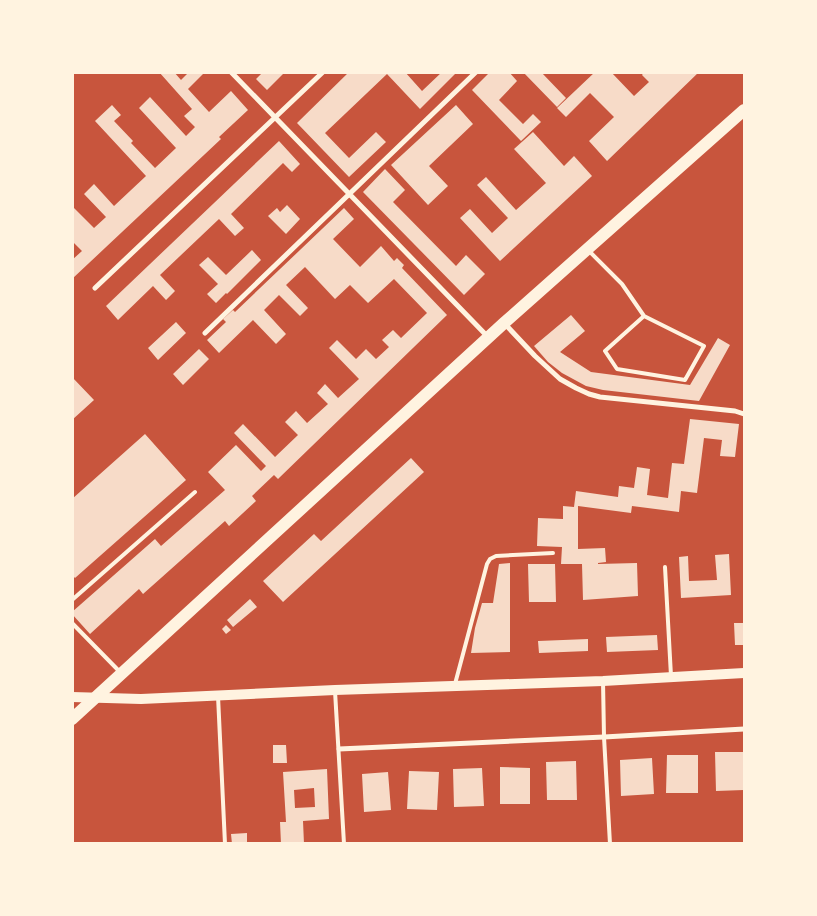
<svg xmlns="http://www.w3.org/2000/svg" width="817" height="916" font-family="Raleway,sans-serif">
  <rect width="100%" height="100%" fill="#c8553d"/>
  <!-- building -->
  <path fill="#f7dbc8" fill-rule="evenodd" d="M159 72H174L181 80 189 72H205L188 89 209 112 231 91 248 110 219 137 221 139 72 279V260L82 251 72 241V206L94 228 106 217 84 194 94 184 114 206 146 176 95 121 112 105 121 115 114 121 133 141 131 143 155 168 176 148 139 108 150 97 186 136 195 127 184 116 192 109Z
    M263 72H285L267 90 256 79Z
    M349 72H405L422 91 442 72H457L420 109 387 74 325 133 349 158 376 132 386 142 349 177 297 123Z
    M490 72H509L517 81 499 100 523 124 533 114 541 122 521 141 472 90Z
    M523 72H541L566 98 557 107Z
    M595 72H611L634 96 649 82 642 75 644 72H699L607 161 589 141 614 117 590 93 566 117 557 108Z
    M456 105 473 124 429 166 448 186 428 205 391 165Z
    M533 132 564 166 574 156 592 176 500 261 460 218 470 209 492 233 508 218 477 185 486 177 516 210 546 183 514 149Z
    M279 141 300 164 292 172 283 163 231 214 244 228 235 236 219 219 160 275 175 291 166 300 153 286 118 320 106 306Z
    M385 169 405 190 393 202 456 266 466 255 485 274 464 295 363 192Z
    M287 205 300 219 286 234 268 216 277 208 280 212Z
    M344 208 354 219 333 239 360 267 381 246 394 261 397 258 404 265 402 268 447 315 278 479 274 475 252 496 256 501 229 526 225 521 143 594 139 589 90 634 72 614V612L155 539 161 546 225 490 208 472 236 445 261 471 266 466 234 433 243 424 275 457 298 435 285 422 296 411 307 423 328 404 317 393 325 384 338 398 359 379 329 348 337 340 356 359 366 349 376 359 389 347 382 340 393 330 401 338 427 313 394 279 368 303 350 285 335 299 305 267 286 285 308 308 300 316 279 295 264 310 286 334 276 344 253 320 219 353 207 340 226 322 223 319 233 310 235 312Z
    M252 250 261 260 227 294 226 293 216 303 207 294 218 284 199 265 208 257 226 275Z
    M571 315 585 331 560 352 591 372 690 385 718 338 730 345 699 401 603 390 586 386 562 373 548 362 534 346Z
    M176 322 186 333 158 360 148 348Z
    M199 349 209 359 183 385 173 374Z
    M72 377 94 400 72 420Z
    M690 419 739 424 735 457 720 456 722 440 704 438 697 493 681 491 679 512 632 506 631 513 578 506V549L605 548 606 562 598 563V564L637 563 638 596 583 600 582 564H561L562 547 537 546 538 518 563 519V506L574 507 576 491 618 497 619 486 634 488 637 467 650 469 647 495 668 498 672 463 684 464Z
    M145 434 186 480 75 578 72 575V499Z
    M411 458 424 472 283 602 263 581 314 534 321 541Z
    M729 554 731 595 681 598 679 557 688 556 689 581 717 580 715 555Z
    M510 563V652L471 653 475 628 482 603H493L499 564Z
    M528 564H555L556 602H529Z
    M250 599 257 607 233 627 227 620Z
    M734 623H744V645H735Z
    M226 625 231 630 226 634 222 629Z
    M657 635 658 650 607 652 606 637Z
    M588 639V651L539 653 538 641Z
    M273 745H286L287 763H273Z
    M715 752H744V790L716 791Z
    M667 755H698V793H666Z
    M652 758 654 794 621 796 620 760Z
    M576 761 577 800H547L546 762Z
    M500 767 530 768V804H500Z
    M482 768 484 806 454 807 453 769Z
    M327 769 329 819 303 821 304 844H281L280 822H286L283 772ZM314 788 315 807 295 808 294 790Z
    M409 771 439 772 437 810 407 809Z
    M388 772 391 810 364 812 362 774Z
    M247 833V844H232L231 834Z"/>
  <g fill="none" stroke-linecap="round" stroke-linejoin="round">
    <!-- service -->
    <path stroke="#fff3e0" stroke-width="4" d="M589 251 622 284 644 316 605 351 617 369 685 380 704 346 644 316
      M665 567 671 676
      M72 600 195 492
      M72 623 120 672
      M603 681 604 737 610 844
      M455 684 487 564 490 559 496 556 553 553
      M335 691 344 844
      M218 696 225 844"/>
    <!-- minor -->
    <path stroke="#fff3e0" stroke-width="5" d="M231 72 488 337
      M95 288 323 72
      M504 323 535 356 560 379 576 388 589 394 600 397 735 411 744 414
      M205 333 476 72
      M339 749 604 737 744 729"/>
    <!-- secondary -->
    <path stroke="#fff3e0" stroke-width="10" d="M72 697 141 699 335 690 603 681 744 673"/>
    <!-- primary -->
    <path stroke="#fff3e0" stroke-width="12" d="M72 719 504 323 744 110"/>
  </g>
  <!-- border -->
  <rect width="817" height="916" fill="none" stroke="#fff3e0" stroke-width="148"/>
</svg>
